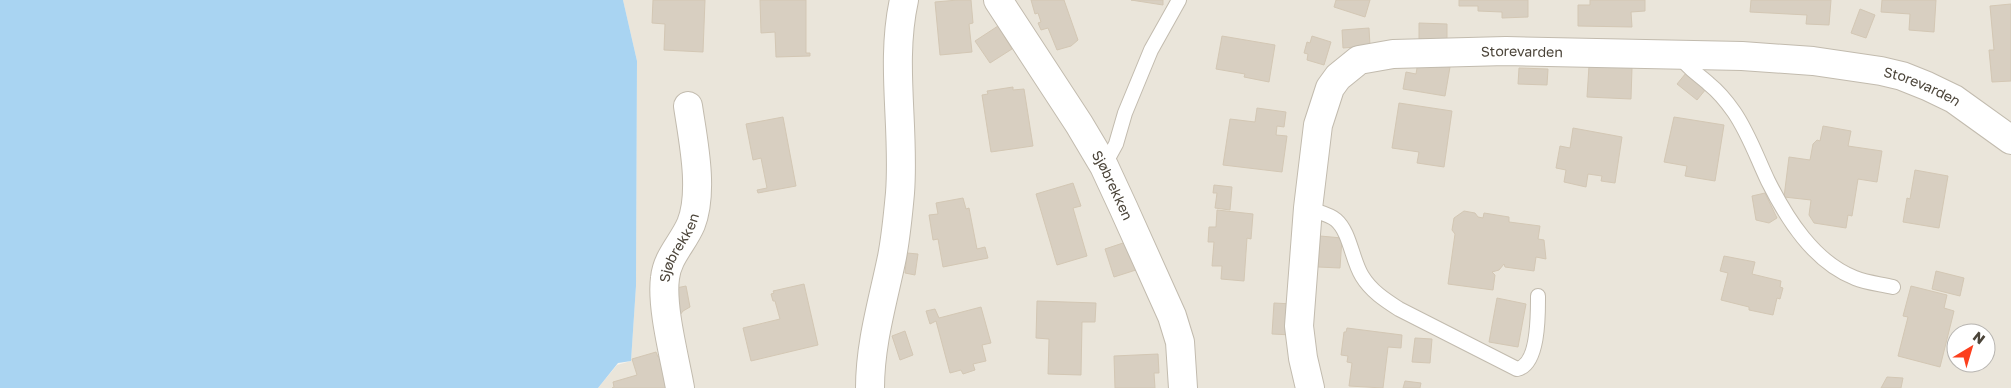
<svg xmlns="http://www.w3.org/2000/svg" width="2011" height="388" font-family="'Golos Text',sans-serif">
  <rect width="100%" height="100%" fill="#f6f3ec"/>
  <!-- residential -->
  <path fill="#eae5da" fill-rule="evenodd" d="M623 0H2011V388H598L617 365 631 361 636 286 637 61ZM1956 333H1986V363H1956Z"/>
  <!-- water -->
  <path fill="#a9d4f2" d="M0 0H623L637 61 636 286 631 361 618 363 598 388H0Z"/>
  <!-- building -->
  <path fill="#d8cfc1" stroke="#d3c7b4" d="M653 0H705L703 52 664 50 665 24 652 23Z
    M760 0H806V53H810V56L776 57 775 32 761 33Z
    M958 0H971L973 23 969 24 972 52 940 55 935 2Z
    M1031 0H1064L1078 40 1071 46 1057 50 1048 28 1041 30 1038 23 1041 22 1038 13 1035 14Z
    M1131 0H1163V5Z
    M1336 0H1370L1365 17 1334 7Z
    M1459 0H1528V17L1502 18V12L1478 11V6H1459Z
    M1590 0H1645V11L1631 12 1632 27 1578 26V5H1590Z
    M1751 0H1831L1829 25 1806 24 1807 15 1750 12Z
    M1882 0H1936L1934 32 1909 30 1910 14 1881 12Z
    M2011 4V81L1992 82 1989 50H1994L1990 6Z
    M1860 9 1875 15 1866 38 1851 33Z
    M1419 23 1447 24V39H1419Z
    M998 26 1012 49 990 63 975 41Z
    M1369 28 1370 46 1343 48 1342 30Z
    M1222 36 1275 45 1269 82 1244 77 1245 74 1216 69Z
    M1312 36 1331 42 1324 65 1307 60 1308 54 1304 53 1307 42 1310 43Z
    M1418 62 1450 67 1445 96 1403 89 1406 72 1416 74Z
    M1589 66 1632 68 1631 99 1587 97Z
    M1519 68 1548 69 1547 85 1518 84Z
    M1686 73 1706 89 1697 100 1677 84Z
    M1013 87V90L1024 89 1033 146 991 152 982 95 988 94 987 91Z
    M1399 103 1452 111 1444 167 1417 163 1419 152 1392 148Z
    M1257 108 1286 112 1284 127 1277 126 1276 135 1287 136 1282 172 1223 165 1230 119 1255 122Z
    M783 117 796 186 758 193 757 190 767 188 761 158 753 160 746 124Z
    M1674 117 1724 125 1715 181 1685 176 1687 166 1664 162Z
    M1823 126 1851 131 1848 146 1882 151 1877 182 1858 179 1852 216 1848 215 1846 228 1814 223 1809 215 1811 200 1784 197 1789 157 1810 160 1813 144 1817 140 1820 141Z
    M1573 128 1622 137 1615 183 1601 181 1602 176 1588 174 1586 187 1564 182 1566 170 1556 168 1560 146 1570 148Z
    M1915 170 1948 176 1939 228 1903 222 1907 198 1910 199Z
    M1073 183 1081 206 1073 208 1087 256 1057 265 1036 194Z
    M1214 185 1232 187 1230 210 1215 208 1217 193H1213Z
    M1765 193 1777 218 1769 223 1756 220 1752 196Z
    M963 198 966 209 969 208 977 249 985 247 988 258 943 267 938 239 933 240 929 215 938 214 936 203Z
    M1217 210 1253 214 1251 239 1247 238 1244 281 1221 279 1222 266H1212L1214 242H1208L1209 227H1216Z
    M1464 211 1475 213 1478 217 1483 218 1484 213 1509 217V222L1540 226 1538 239 1544 240 1546 259 1536 257 1534 271 1505 267 1504 264 1499 270 1492 272 1495 275 1493 290 1448 284 1455 234 1452 230 1454 218Z
    M1320 236 1342 238 1340 268 1318 267Z
    M1129 241 1139 269 1114 277 1105 249Z
    M907 253 918 254 915 275 905 273Z
    M1724 256 1755 262 1752 274 1781 281 1780 287 1783 288 1780 299 1777 298 1773 315 1749 310V307L1721 300 1728 273 1720 271Z
    M1936 271 1964 278 1960 296 1932 289Z
    M804 284 818 345 751 361 743 328 780 319 775 301H773L771 294 774 293 773 291Z
    M686 286 690 307 683 311 677 319 671 289Z
    M1911 286 1947 295 1944 308 1954 311 1940 367 1898 356 1908 317 1903 316Z
    M1497 298 1526 304 1518 347 1489 342Z
    M1037 301 1096 303 1095 322H1082L1081 375 1048 374 1049 339 1036 338Z
    M1274 303 1293 304 1292 335 1272 334Z
    M981 307 991 343 982 345 986 361 973 364 975 370 963 374 961 370 950 373 936 321 930 324 926 311 935 309 939 318Z
    M1347 328 1402 335 1401 348 1388 347 1383 388 1349 386 1352 363 1347 362 1348 356 1341 355 1344 332H1346Z
    M905 331 913 355 900 360 892 336Z
    M1415 338 1432 339 1430 363 1412 362Z
    M656 352 658 357 664 355 673 388H612L614 387 613 382 637 375 632 359Z
    M1158 354 1159 373H1154L1155 388H1115L1114 356Z
    M1887 377 1903 378 1901 388H1881Z
    M1405 381 1421 383 1420 388H1403Z"/>
  <g fill="none" stroke-linecap="round" stroke-linejoin="round">
    <defs>
      <path id="lane" d="M1679 55C1687 68 1698 74 1709 84 1719 92 1727 102 1734 112 1749 134 1757 158 1768 181 1787 219 1814 262 1855 278 1867 283 1881 284 1893 287
        M1104 166 1116 144 1125 113 1151 50 1179 0
        M1308 208C1317 212 1329 214 1336 220 1350 232 1352 260 1362 276 1371 291 1385 300 1399 309L1517 369C1539 365 1538 313 1538 296"/>
      <g id="street">
        <path id="s1" d="M998 0 1079 124 1104 166 1123 207 1172 316 1180 342 1183 388"/>
        <path id="s2" d="M680 388C675 359 661 307 665 278 667 257 683 243 691 224 704 191 693 140 688 106"/>
        <path d="M870 388C870 343 883 301 892 257 896 236 898 215 900 193 905 129 890 63 904 0"/>
        <path id="s3" d="M1310 388 1303 358 1299 326 1308 208 1318 125 1330 88 1338 77 1359 60 1393 54 1506 51 1742 56 1813 61 1881 71 1902 76 1927 86 1954 99 2011 140"/>
      </g>
    </defs>
    <!-- lane casing -->
    <use href="#lane" stroke="#c2bbae" stroke-width="16"/>
    <!-- street casing -->
    <use href="#street" stroke="#c2bbae" stroke-width="30"/>
    <!-- lane -->
    <use href="#lane" stroke="#fff" stroke-width="14"/>
    <!-- street -->
    <use href="#street" stroke="#fff" stroke-width="28"/>
  </g>
  <g text-anchor="middle" stroke-width="4" stroke-linejoin="round" paint-order="stroke">
    <!-- street labels -->
    <g font-size="14" fill="#4b4439" stroke="#fff">
      <text dy="5" stroke="none"><textPath href="#s3" startOffset="508">Storevarden</textPath></text>
      <text dy="5" stroke="none"><textPath href="#s3" startOffset="912">Storevarden</textPath></text>
      <text dy="5" stroke="none"><textPath href="#s1" startOffset="218">Sjøbrekken</textPath></text>
      <text dy="5" stroke="none"><textPath href="#s2" startOffset="145">Sjøbrekken</textPath></text>
    </g>
  </g>
  <!-- north arrow -->
  <g transform="translate(1971 348) rotate(38)"><circle r="24" fill="#ffffff" stroke="#b7b4b0"/>
  <path d="M0-4L9 19L0 12L-9 19Z" fill="#fc3f1d"/>
  <text y="-8" font-size="14" font-weight="bold" text-anchor="middle" fill="#4b4439">N</text>
  </g>
</svg>
